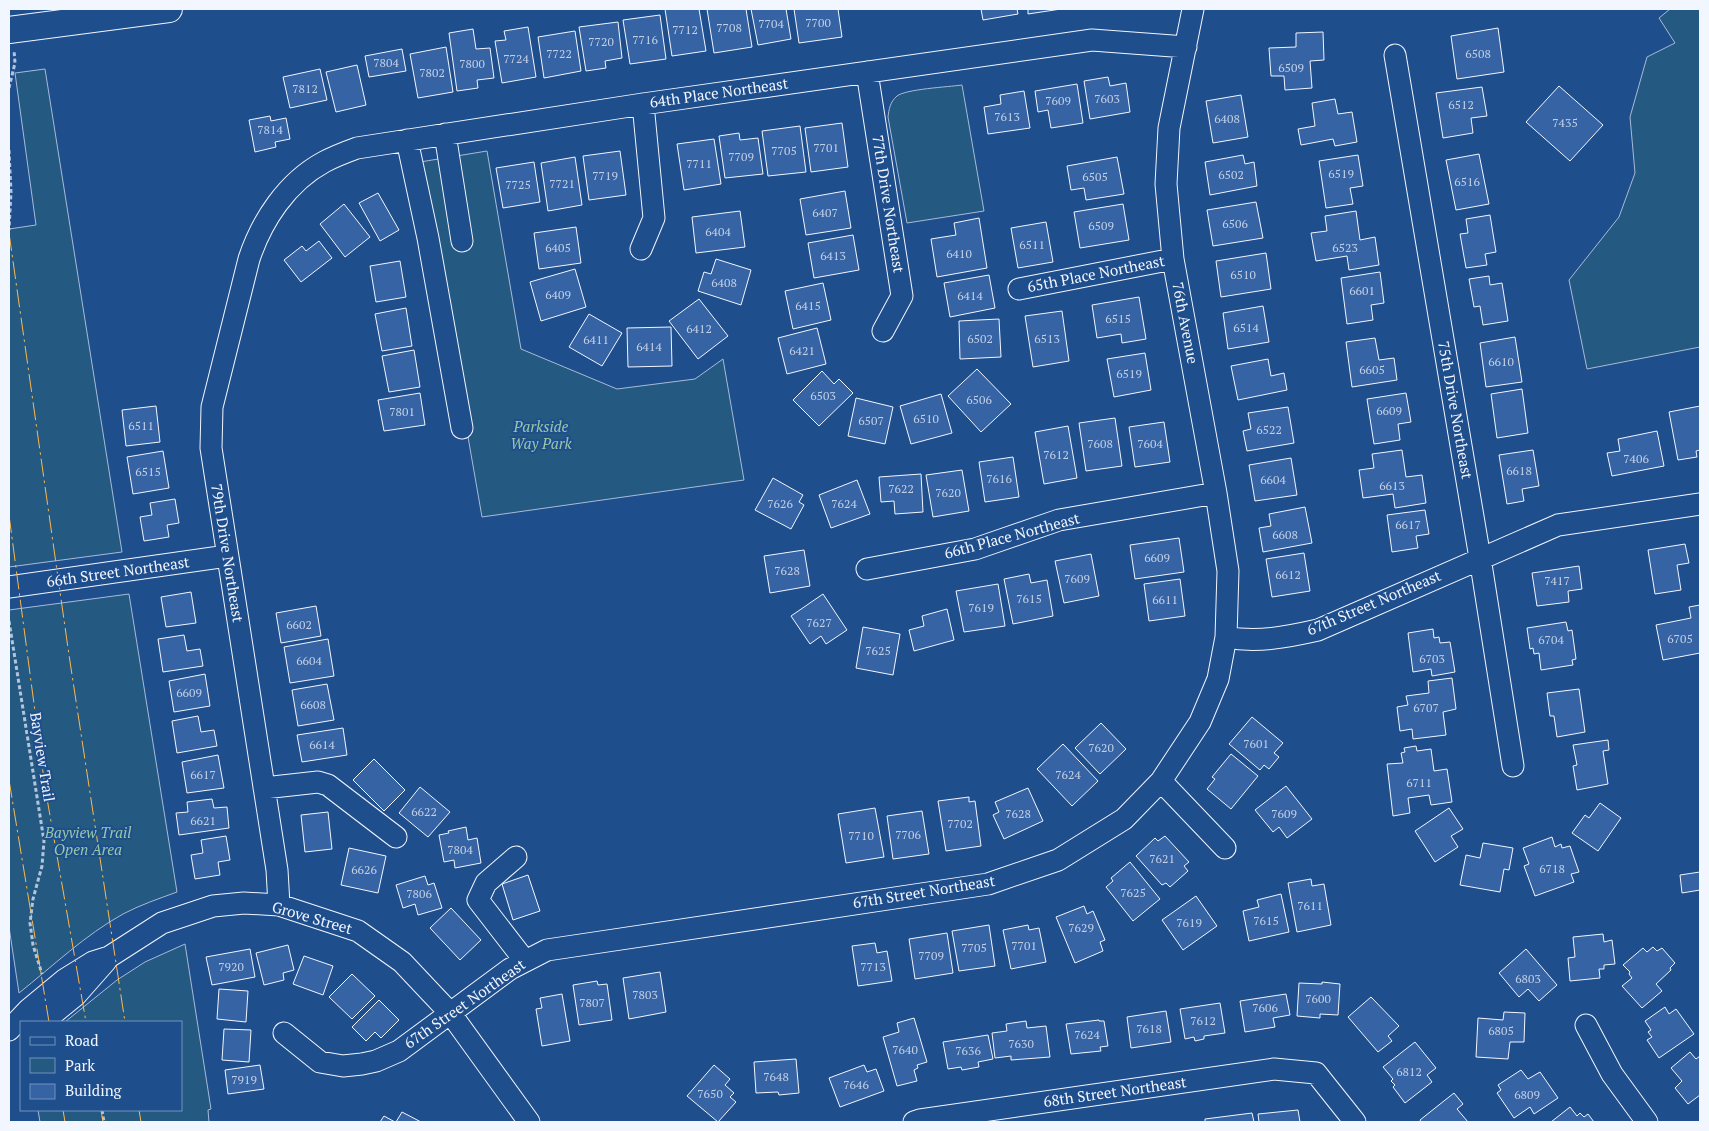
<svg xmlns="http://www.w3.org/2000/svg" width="1709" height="1131" font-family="'PT Serif',serif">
  <rect width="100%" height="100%" fill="#1f4e8c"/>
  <!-- green -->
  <path fill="#245a82" stroke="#a8bbd7" d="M1670 9H1700V347L1587 369 1569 280 1619 217 1635 173 1630 117 1647 57 1675 43 1659 18Z
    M45 69 122 552 9 567V229L36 225 15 73Z
    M962 85 984 211 907 223 888 117C889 109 890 102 897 96 906 89 948 87 962 85Z
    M487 151 521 349 617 389 695 379 723 359 744 480 482 517 420 162Z
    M129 594 177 892C158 899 140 905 123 914 85 935 53 966 19 993L9 927V610Z
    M185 944 211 1109 208 1110 209 1122H40L38 1110H181V1022H65L117 980 145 962Z"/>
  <!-- building -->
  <path fill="#3563a3" stroke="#f2f6ff" d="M665 9H699L706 51 672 56Z
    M707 9H746L752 47 714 53Z
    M751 9H786L791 39 758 45Z
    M794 9H838L842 37 799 43Z
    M981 9H1017L1018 14 983 20Z
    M1028 9H1061L1028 14Z
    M660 15 666 59 630 64 623 20Z
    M618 22 622 58 605 61 606 68 586 71 579 27Z
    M528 27 536 77 502 83 495 41 506 40 504 31Z
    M1498 28 1504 72 1457 79 1451 36Z
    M473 29 476 49 490 48 494 78 477 80 478 88 457 91 449 33Z
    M575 31 581 71 544 78 538 37Z
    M1323 32 1324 60 1310 61 1312 88 1285 90 1284 76H1271L1269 48 1296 47V33Z
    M446 47 453 92 418 98 410 54Z
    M402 49 406 71 369 77 365 56Z
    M357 65 366 105 336 112 326 72Z
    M320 69 327 100 290 108 283 77Z
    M1108 77 1110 86 1126 83 1130 112 1090 119 1084 81Z
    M1077 84 1083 123 1051 128 1048 110 1038 112 1035 91Z
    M1559 86 1603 125 1570 161 1526 122Z
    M1482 87 1487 116 1471 118 1473 133 1443 138 1436 93Z
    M1024 91 1030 128 988 134 984 107 1001 104 1000 95Z
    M1241 95 1248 137 1213 143 1206 101Z
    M1335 99 1338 114 1352 112 1357 142 1335 146 1333 139 1301 145 1298 129 1315 126 1312 103Z
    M270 116 271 121 286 118 290 139 275 142 276 147 255 152 249 120Z
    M842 123 848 167 811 172 805 128Z
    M800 126 806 172 768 176 762 131Z
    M739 133 740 140 758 138 763 174 725 178 719 136Z
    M714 139 721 184 684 190 677 144Z
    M620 151 626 195 589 200 583 156Z
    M1479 154 1489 204 1456 210 1446 160Z
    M1243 155 1245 164 1254 162 1257 186 1210 195 1205 162Z
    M1358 155 1363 186 1350 188 1353 204 1326 208 1319 161Z
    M575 157 582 205 548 211 541 163Z
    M1117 157 1124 194 1086 200 1084 188 1071 190 1067 166Z
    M534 162 540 202 503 208 496 168Z
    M845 191 851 228 806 235 800 199Z
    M378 193 399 230 380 241 359 203Z
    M1256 202 1263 238 1213 246 1207 210Z
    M344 204 370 237 345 257 320 224Z
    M1123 204 1129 240 1080 248 1074 212Z
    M740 211 745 247 696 253 692 217Z
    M1356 211 1360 240 1375 237 1379 265 1349 270 1347 256 1316 261 1311 233 1327 231 1325 216Z
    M1490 215 1496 252 1485 254 1487 265 1466 268 1460 234 1468 233 1466 219Z
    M979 218 987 268 937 277 931 239 956 235 954 223Z
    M1046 222 1053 262 1018 268 1011 228Z
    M576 227 581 263 539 269 534 233Z
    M853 235 859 270 814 278 808 243Z
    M319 241 332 258 301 282 284 260 302 246 306 251Z
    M1266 253 1271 289 1221 297 1216 261Z
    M716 259 751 270 741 305 698 291 704 272 711 274Z
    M400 261 406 297 376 302 370 266Z
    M575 269 586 307 541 321 530 282Z
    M1380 272 1384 303 1371 305 1373 320 1347 324 1341 278Z
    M989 275 995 308 950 317 944 283Z
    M1489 276 1490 285 1502 283 1508 321 1483 325 1480 306 1474 307 1469 279Z
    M823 283 831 320 793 329 785 291Z
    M1139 297 1146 339 1122 343 1121 334 1097 338 1092 305Z
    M699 299 728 336 698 359 669 321Z
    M1263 306 1269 342 1228 349 1223 313Z
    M406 308 412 346 382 351 375 314Z
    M1062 311 1069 361 1033 367 1025 316Z
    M589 314 622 333 602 366 569 347Z
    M999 319 1001 357 960 359 959 321Z
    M671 327 672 366 628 367 627 328Z
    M817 328 826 364 787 374 778 338Z
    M1515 337 1522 382 1486 387 1480 343Z
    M1375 338 1379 360 1394 358 1397 380 1352 387 1346 342Z
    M414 350 420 387 389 392 382 356Z
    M1145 353 1151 390 1114 397 1107 359Z
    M1268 359 1271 376 1284 373 1287 390 1238 400 1231 366Z
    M977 369 1011 404 981 432 948 396Z
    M822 371 834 384 839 379 853 393 819 426 793 400Z
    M1522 389 1528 433 1497 438 1491 394Z
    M420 393 425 425 384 431 378 400Z
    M1406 393 1411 422 1398 424 1400 440 1374 444 1367 399Z
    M941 394 952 433 911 444 900 406Z
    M856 398 893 407 885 444 848 436Z
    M156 406 160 442 126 446 122 410Z
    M1700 406V450L1696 451 1697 457 1678 460 1669 412Z
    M1288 407 1294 443 1247 451 1243 431 1251 429 1248 413Z
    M1115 418 1122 466 1086 471 1079 423Z
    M1164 422 1170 462 1135 467 1129 427Z
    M1068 426 1077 478 1044 484 1035 432Z
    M1657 431 1664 466 1612 476 1607 453 1620 451 1618 439Z
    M1402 450 1406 477 1422 475 1426 503 1395 508 1393 494 1363 498 1359 470 1374 468 1372 454Z
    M1533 450 1539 486 1522 489 1524 501 1507 504 1499 455Z
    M163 451 169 488 133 494 127 457Z
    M1013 457 1019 497 985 502 979 462Z
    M1291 458 1297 495 1255 501 1249 465Z
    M962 470 969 511 933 517 926 475Z
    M921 474 923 512 895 514 894 501 881 502 879 477Z
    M773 478 803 495 799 502 804 505 791 529 755 510Z
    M857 480 870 514 831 528 819 495Z
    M175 499 179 523 167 525 169 537 144 541 140 517 152 515 150 503Z
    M1305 507 1312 543 1263 552 1259 528 1271 526 1269 514Z
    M1425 510 1429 534 1416 536 1418 548 1392 552 1387 515Z
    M1179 538 1184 572 1135 579 1130 545Z
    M1685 544 1689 563 1677 565 1681 590 1655 594 1648 550Z
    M804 550 810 586 770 593 764 556Z
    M1304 553 1310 591 1272 597 1266 559Z
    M1091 554 1099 596 1064 603 1055 561Z
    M1579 566 1582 589 1568 591 1569 602 1537 606 1532 573Z
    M1029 574 1031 583 1047 580 1053 616 1013 624 1004 579Z
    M1180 579 1185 616 1149 621 1144 584Z
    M998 584 1005 626 964 632 956 591Z
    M191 592 196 623 166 627 161 597Z
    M823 594 847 630 826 644 821 636 810 644 791 616Z
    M1700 605V653L1663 660 1656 625 1691 618 1689 607Z
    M316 606 321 636 281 643 276 613Z
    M947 609 954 640 914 651 909 630 924 626 922 616Z
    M1566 622 1568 631 1572 630 1576 659 1572 660 1573 665 1541 670 1539 653 1534 654 1533 648 1530 649 1527 628Z
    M863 627 900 634 893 675 856 668Z
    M1433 629 1434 638 1439 637 1440 643 1450 642 1455 672 1432 676 1431 669 1413 672 1408 633Z
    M184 635 187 651 200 649 203 666 163 672 158 639Z
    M328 639 334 676 290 683 284 647Z
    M205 674 210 706 174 712 169 681Z
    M1452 678 1456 709 1443 712 1446 735 1413 739 1412 729 1400 731 1397 707 1408 705 1406 696 1429 693 1428 681Z
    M327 684 334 720 298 726 292 690Z
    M1579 689 1585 732 1557 737 1554 716H1550L1547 693Z
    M198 716 201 732 214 730 217 746 177 753 172 721Z
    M1252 717 1283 743 1274 753 1279 757 1269 769 1264 765 1260 770 1229 744Z
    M1101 723 1126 749 1100 774 1075 748Z
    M343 728 347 755 302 762 297 735Z
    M1608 740 1609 750 1603 751 1608 784 1577 790 1573 766 1577 765 1573 745Z
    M1063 744 1098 781 1072 806 1037 769Z
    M1416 746 1417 751 1431 749 1434 771 1447 769 1452 802 1431 805 1429 795 1408 798 1410 813 1393 816 1387 764 1403 763 1401 753 1405 752 1404 748Z
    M1231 754 1258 776 1231 809 1207 789 1215 779 1212 777Z
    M218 755 224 788 187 793 182 762Z
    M374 759 405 790 384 811 353 780Z
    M1286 786 1312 819 1287 838 1279 827 1273 832 1255 810Z
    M420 787 450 812 428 837 399 813Z
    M1028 788 1043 821 1004 839 993 815 999 812 995 802Z
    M969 797V802L975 801 981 846 946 851 938 801Z
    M212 799 214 808 227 807 229 828 179 835 176 813 188 812 187 802Z
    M1600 803 1621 818 1598 851 1572 833 1585 815 1589 818Z
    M875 808 884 857 846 863 838 814Z
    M1449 808 1463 829 1451 836 1458 847 1435 862 1415 831Z
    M922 811 929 854 893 859 887 816Z
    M328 812 332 849 305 852 301 815Z
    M466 827 468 840 477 838 481 863 455 868 454 860 444 862 439 835 449 833 448 831Z
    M226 836 230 860 218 862 220 875 195 879 191 855 203 853 201 840Z
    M1165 836 1189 862 1184 866 1188 871 1170 887 1166 883 1162 885 1136 856 1155 838 1158 841Z
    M1552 837 1555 847 1561 844 1562 848 1570 846 1579 872 1571 874 1574 882 1535 896 1524 866 1529 864 1523 848Z
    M1483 843 1513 848 1509 870 1504 869 1500 892 1460 885 1466 855 1480 858Z
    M349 848 386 856 378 893 341 885Z
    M1130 862 1160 899 1133 921 1106 887 1113 881 1111 878Z
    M1700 872V890L1682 893 1680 875Z
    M528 875 540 911 513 920 502 884Z
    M425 876 428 885 434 883 442 908 418 915 415 904 403 908 396 885Z
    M1311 879 1312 886 1324 884 1331 925 1297 932 1288 883Z
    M1281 894 1289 932 1249 941 1243 911 1259 907 1257 900Z
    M1196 896 1217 926 1183 950 1162 920Z
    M1084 906 1087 914 1093 911 1105 940 1100 942 1103 951 1075 963 1056 917Z
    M451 908 481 940 460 960 430 928Z
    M989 925 995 966 959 971 952 931Z
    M1028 925 1029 930 1039 928 1046 962 1011 969 1003 930Z
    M947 933 953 973 915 979 909 939Z
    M1603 934 1604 942 1612 940 1615 964 1604 965V969H1599L1600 978 1570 981 1568 958 1575 957 1573 937Z
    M875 943 877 953 887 951 892 981 858 986 852 946Z
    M288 945 294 970 283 973 284 980 264 985 256 953Z
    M1653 947 1657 951 1662 948 1675 963 1670 968 1671 970 1656 984 1662 991 1642 1008 1622 986 1632 978 1629 974 1630 972 1623 965 1643 948 1647 952Z
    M250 949 255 977 212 985 206 957Z
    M1526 949 1557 985 1539 1001 1528 989 1519 997 1499 973Z
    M304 956 333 966 323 995 293 984Z
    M660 972 666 1012 629 1019 623 978Z
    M352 974 375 996 352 1019 329 997Z
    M597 981 598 985 607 984 612 1020 579 1025 573 985Z
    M1322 982 1340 984 1338 1015 1320 1014V1018L1297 1016 1299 983 1322 984Z
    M219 989 248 991 246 1022 217 1019Z
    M562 994 570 1041 542 1046 536 1009 542 1008 540 998Z
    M1286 994 1290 1015 1273 1018 1275 1027 1245 1032 1240 1001Z
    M1371 997 1399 1026 1388 1036 1392 1041 1378 1052 1348 1017Z
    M379 1000 399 1020 381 1038 375 1032 366 1041 352 1027Z
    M1220 1003 1225 1033 1204 1036V1039L1195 1041 1194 1037 1185 1039 1180 1009Z
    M1665 1007 1669 1014 1676 1009 1694 1034 1659 1058 1647 1040 1652 1037 1648 1032 1651 1030 1645 1021Z
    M1166 1011 1171 1042 1131 1048 1127 1017Z
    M1504 1012 1525 1013 1524 1042H1510L1508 1059 1476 1057 1478 1018 1503 1020Z
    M914 1018 927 1062 917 1065 918 1068 914 1070 917 1081 897 1086 883 1037 899 1032 897 1023Z
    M1099 1020V1021H1104L1108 1046 1100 1047 1101 1051 1071 1054 1066 1024Z
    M1026 1021 1027 1028 1046 1026 1050 1057 1011 1060V1056L995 1058 992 1033 1007 1031 1006 1024Z
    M224 1029 251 1030 249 1062 222 1060Z
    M988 1035 993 1059 978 1062 979 1067 962 1070 961 1067 948 1069 943 1042Z
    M1415 1042 1436 1068 1427 1075 1432 1082 1405 1103 1393 1087 1395 1085 1391 1081 1393 1079 1383 1067Z
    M1690 1052 1696 1059 1700 1056V1095L1688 1104 1675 1088 1682 1081 1671 1068Z
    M796 1059 799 1093 779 1095 778 1092 756 1093 754 1062Z
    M260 1065 264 1089 228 1094 225 1070Z
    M714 1065 730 1079 725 1085 734 1093 730 1097 736 1102 718 1122 687 1096Z
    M864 1065 867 1072 876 1069 884 1091 840 1107 829 1078Z
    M1521 1070 1528 1079 1540 1072 1558 1098 1534 1114 1530 1107 1514 1118 1497 1093 1501 1090 1498 1085Z
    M1454 1093 1463 1104 1457 1109 1468 1122H1421L1420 1120Z
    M1570 1107 1577 1116 1580 1113 1584 1117 1588 1114 1594 1122H1551Z
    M1298 1110 1300 1122H1259L1258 1114Z
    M402 1112 421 1122H396Z
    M1252 1113 1254 1122H1205V1119Z
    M384 1116 395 1122H380Z"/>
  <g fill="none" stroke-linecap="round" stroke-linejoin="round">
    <defs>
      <path id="minor" d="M1193 9 1169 128 1166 184 1173 259 1216 493 1228 571 1226 637
        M1395 55 1480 558 1513 766
        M867 72 902 296 883 331
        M445 134 462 241
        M407 140 428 238 462 428
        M641 249 654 218 643 104
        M1019 289 1173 259
        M867 569 975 549 1059 520 1216 493
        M9 587 227 556
        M1161 781 1225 848
        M264 788 318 782 328 785 396 837
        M516 857 486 883 478 900 525 961
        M279 905 277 870 211 448 212 407 249 259C262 220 287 182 324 162 335 156 346 152 357 148L643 104 1092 40 1186 47
        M43 1022 76 995 106 961
        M1586 1025 1612 1074 1647 1122
        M9 1030 29 1009 64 980 93 962 109 957 162 923 213 906 244 903 279 905 358 931 402 962 451 1014 529 1122
        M284 1033 320 1062 343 1066 362 1064 376 1061 399 1051 510 969 547 950 988 884 1058 860 1124 819 1161 781 1200 722 1218 679 1226 637C1257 643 1287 637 1318 630L1558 525 1700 504
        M914 1122 920 1120 1274 1069 1316 1073 1355 1122"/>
      <path id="major" d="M9 30 169 9"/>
    </defs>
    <!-- minor casing -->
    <use href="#minor" stroke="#f2f6ff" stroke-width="23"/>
    <!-- major casing -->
    <use href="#major" stroke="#f2f6ff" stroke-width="28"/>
    <!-- path -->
    <path stroke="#b3c4dc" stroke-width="3" stroke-dasharray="4 2.5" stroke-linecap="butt" d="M9 88 15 63 14 50
      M9 150 11 192 9 230
      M9 621 44 841 42 866 33 899 30 923 33 945 42 974
      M102 1110 104 1122"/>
    <!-- minor -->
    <use href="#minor" stroke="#1f4e8c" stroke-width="21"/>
    <!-- major -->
    <use href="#major" stroke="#1f4e8c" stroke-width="26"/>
    <!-- power -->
    <path stroke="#ffb74d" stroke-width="1" stroke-dasharray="18 4 2.5 4" stroke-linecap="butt" d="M9 233 69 655 125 1022
      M9 515 45 787 86 1022
      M9 780 49 1022
      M63 1110 65 1122
      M101 1110 103 1122
      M139 1110 141 1122"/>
  </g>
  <g text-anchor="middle" stroke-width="4" stroke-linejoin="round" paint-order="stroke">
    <!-- number labels -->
    <g font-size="12" fill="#c3d1e8">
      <text x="818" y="27">7700</text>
      <text x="771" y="28">7704</text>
      <text x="729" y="32">7708</text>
      <text x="685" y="34">7712</text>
      <text x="645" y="44">7716</text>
      <text x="601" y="46">7720</text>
      <text x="559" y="58">7722</text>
      <text x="1478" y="58">6508</text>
      <text x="516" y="63">7724</text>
      <text x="386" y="67">7804</text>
      <text x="472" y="68">7800</text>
      <text x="1291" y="72">6509</text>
      <text x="432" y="77">7802</text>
      <text x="305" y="93">7812</text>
      <text x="1107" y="103">7603</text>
      <text x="1058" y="105">7609</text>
      <text x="1461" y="109">6512</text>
      <text x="1007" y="121">7613</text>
      <text x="1227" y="123">6408</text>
      <text x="1565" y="127">7435</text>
      <text x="270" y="134">7814</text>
      <text x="826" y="152">7701</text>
      <text x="784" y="155">7705</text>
      <text x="741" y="161">7709</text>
      <text x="699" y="168">7711</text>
      <text x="1341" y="178">6519</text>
      <text x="1231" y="179">6502</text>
      <text x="605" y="180">7719</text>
      <text x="1095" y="181">6505</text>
      <text x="1467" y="186">6516</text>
      <text x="562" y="188">7721</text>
      <text x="518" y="189">7725</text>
      <text x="825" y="217">6407</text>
      <text x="1235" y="228">6506</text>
      <text x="1101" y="230">6509</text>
      <text x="718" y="236">6404</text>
      <text x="1032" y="249">6511</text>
      <text x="558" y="252">6405</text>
      <text x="1345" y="252">6523</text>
      <text x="959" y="258">6410</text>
      <text x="833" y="260">6413</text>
      <text x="1243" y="279">6510</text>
      <text x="724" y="287">6408</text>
      <text x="1362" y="295">6601</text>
      <text x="558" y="299">6409</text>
      <text x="970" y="300">6414</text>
      <text x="808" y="310">6415</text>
      <text x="1118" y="323">6515</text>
      <text x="1246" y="332">6514</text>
      <text x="699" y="333">6412</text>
      <text x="980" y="343">6502</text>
      <text x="1047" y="343">6513</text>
      <text x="596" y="344">6411</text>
      <text x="649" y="351">6414</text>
      <text x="802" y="355">6421</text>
      <text x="1501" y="366">6610</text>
      <text x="1372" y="374">6605</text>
      <text x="1129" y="378">6519</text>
      <text x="823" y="400">6503</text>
      <text x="979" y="404">6506</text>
      <text x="1389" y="415">6609</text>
      <text x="402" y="416">7801</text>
      <text x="926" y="423">6510</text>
      <text x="871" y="425">6507</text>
      <text x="141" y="430">6511</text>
      <text x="1269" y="434">6522</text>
      <text x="1100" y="448">7608</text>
      <text x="1150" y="448">7604</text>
      <text x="1056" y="459">7612</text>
      <text x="1636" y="463">7406</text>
      <text x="1519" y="475">6618</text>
      <text x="148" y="476">6515</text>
      <text x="999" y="483">7616</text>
      <text x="1273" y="484">6604</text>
      <text x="1392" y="490">6613</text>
      <text x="901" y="493">7622</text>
      <text x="948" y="497">7620</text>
      <text x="780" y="508">7626</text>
      <text x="844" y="508">7624</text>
      <text x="1408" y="529">6617</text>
      <text x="1285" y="539">6608</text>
      <text x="1157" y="562">6609</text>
      <text x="787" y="575">7628</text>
      <text x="1288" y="579">6612</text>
      <text x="1077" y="583">7609</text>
      <text x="1557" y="585">7417</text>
      <text x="1029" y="603">7615</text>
      <text x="1165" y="604">6611</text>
      <text x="981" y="612">7619</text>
      <text x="819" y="627">7627</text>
      <text x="299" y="629">6602</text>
      <text x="1680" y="643">6705</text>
      <text x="1551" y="644">6704</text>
      <text x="878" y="655">7625</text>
      <text x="1432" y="663">6703</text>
      <text x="309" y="665">6604</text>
      <text x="189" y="697">6609</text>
      <text x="313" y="709">6608</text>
      <text x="1426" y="712">6707</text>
      <text x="1256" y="748">7601</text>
      <text x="322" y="749">6614</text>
      <text x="1101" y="752">7620</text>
      <text x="203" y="779">6617</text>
      <text x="1068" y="779">7624</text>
      <text x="1419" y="787">6711</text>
      <text x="424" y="816">6622</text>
      <text x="1018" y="818">7628</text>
      <text x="1284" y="818">7609</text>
      <text x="203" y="825">6621</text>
      <text x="960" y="828">7702</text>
      <text x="908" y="839">7706</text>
      <text x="861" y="840">7710</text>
      <text x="460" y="854">7804</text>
      <text x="1162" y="863">7621</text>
      <text x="1552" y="873">6718</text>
      <text x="364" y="874">6626</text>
      <text x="1133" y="897">7625</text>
      <text x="419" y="898">7806</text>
      <text x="1310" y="910">7611</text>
      <text x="1266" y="925">7615</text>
      <text x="1189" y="927">7619</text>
      <text x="1081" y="932">7629</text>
      <text x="1024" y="950">7701</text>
      <text x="974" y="952">7705</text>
      <text x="931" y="960">7709</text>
      <text x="231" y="971">7920</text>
      <text x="873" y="971">7713</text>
      <text x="1528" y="983">6803</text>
      <text x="645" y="999">7803</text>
      <text x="1318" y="1003">7600</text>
      <text x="592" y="1007">7807</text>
      <text x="1265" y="1012">7606</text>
      <text x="1203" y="1025">7612</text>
      <text x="1149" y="1033">7618</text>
      <text x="1501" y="1035">6805</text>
      <text x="1087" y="1039">7624</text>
      <text x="1021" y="1048">7630</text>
      <text x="905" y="1054">7640</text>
      <text x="968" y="1055">7636</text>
      <text x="1409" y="1076">6812</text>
      <text x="776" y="1081">7648</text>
      <text x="244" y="1084">7919</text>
      <text x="856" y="1089">7646</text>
      <text x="710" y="1098">7650</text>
      <text x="1527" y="1099">6809</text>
    </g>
    <!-- street labels -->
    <g font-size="15" fill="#f2f6ff" stroke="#1f4e8c">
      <text transform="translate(719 93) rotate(-8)" y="5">64th Place Northeast</text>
      <text transform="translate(888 204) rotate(81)" y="5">77th Drive Northeast</text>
      <text transform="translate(1096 274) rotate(-11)" y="5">65th Place Northeast</text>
      <text transform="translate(1185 323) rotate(79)" y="5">76th Avenue</text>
      <text transform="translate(1455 410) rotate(80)" y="5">75th Drive Northeast</text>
      <text transform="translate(1012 536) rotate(-15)" y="5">66th Place Northeast</text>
      <text transform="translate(227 553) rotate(81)" y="5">79th Drive Northeast</text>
      <text transform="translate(118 572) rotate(-8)" y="5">66th Street Northeast</text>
      <text transform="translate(1374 603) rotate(-23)" y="5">67th Street Northeast</text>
      <text transform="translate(42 757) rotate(81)" y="5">Bayview Trail</text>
      <text transform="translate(924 892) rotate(-9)" y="5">67th Street Northeast</text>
      <text transform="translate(312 918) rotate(16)" y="5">Grove Street</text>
      <text transform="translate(465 1004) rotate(-35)" y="5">67th Street Northeast</text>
      <text transform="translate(1115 1092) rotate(-8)" y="5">68th Street Northeast</text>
    </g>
    <!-- park labels -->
    <g font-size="15" font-style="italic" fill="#97c8a6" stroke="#1f4e8c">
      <text x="541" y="432">Parkside<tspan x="541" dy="17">Way Park</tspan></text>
      <text x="88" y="838">Bayview Trail<tspan x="88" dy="17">Open Area</tspan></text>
    </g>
  </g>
  <!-- border -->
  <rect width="1709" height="1131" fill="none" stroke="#f2f6ff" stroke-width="20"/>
  <!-- legend -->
  <rect x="20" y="1021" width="162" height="90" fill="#1f4e8c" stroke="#7391ba"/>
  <rect x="30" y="1037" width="25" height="8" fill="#1f4e8c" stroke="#7391ba"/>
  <text x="65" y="1046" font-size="15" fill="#f2f6ff">Road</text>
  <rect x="30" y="1058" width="25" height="15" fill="#245a82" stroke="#7391ba"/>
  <text x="65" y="1071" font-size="15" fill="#f2f6ff">Park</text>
  <rect x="30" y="1084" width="25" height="15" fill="#3563a3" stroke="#7391ba"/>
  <text x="65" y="1096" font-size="15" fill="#f2f6ff">Building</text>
</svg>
